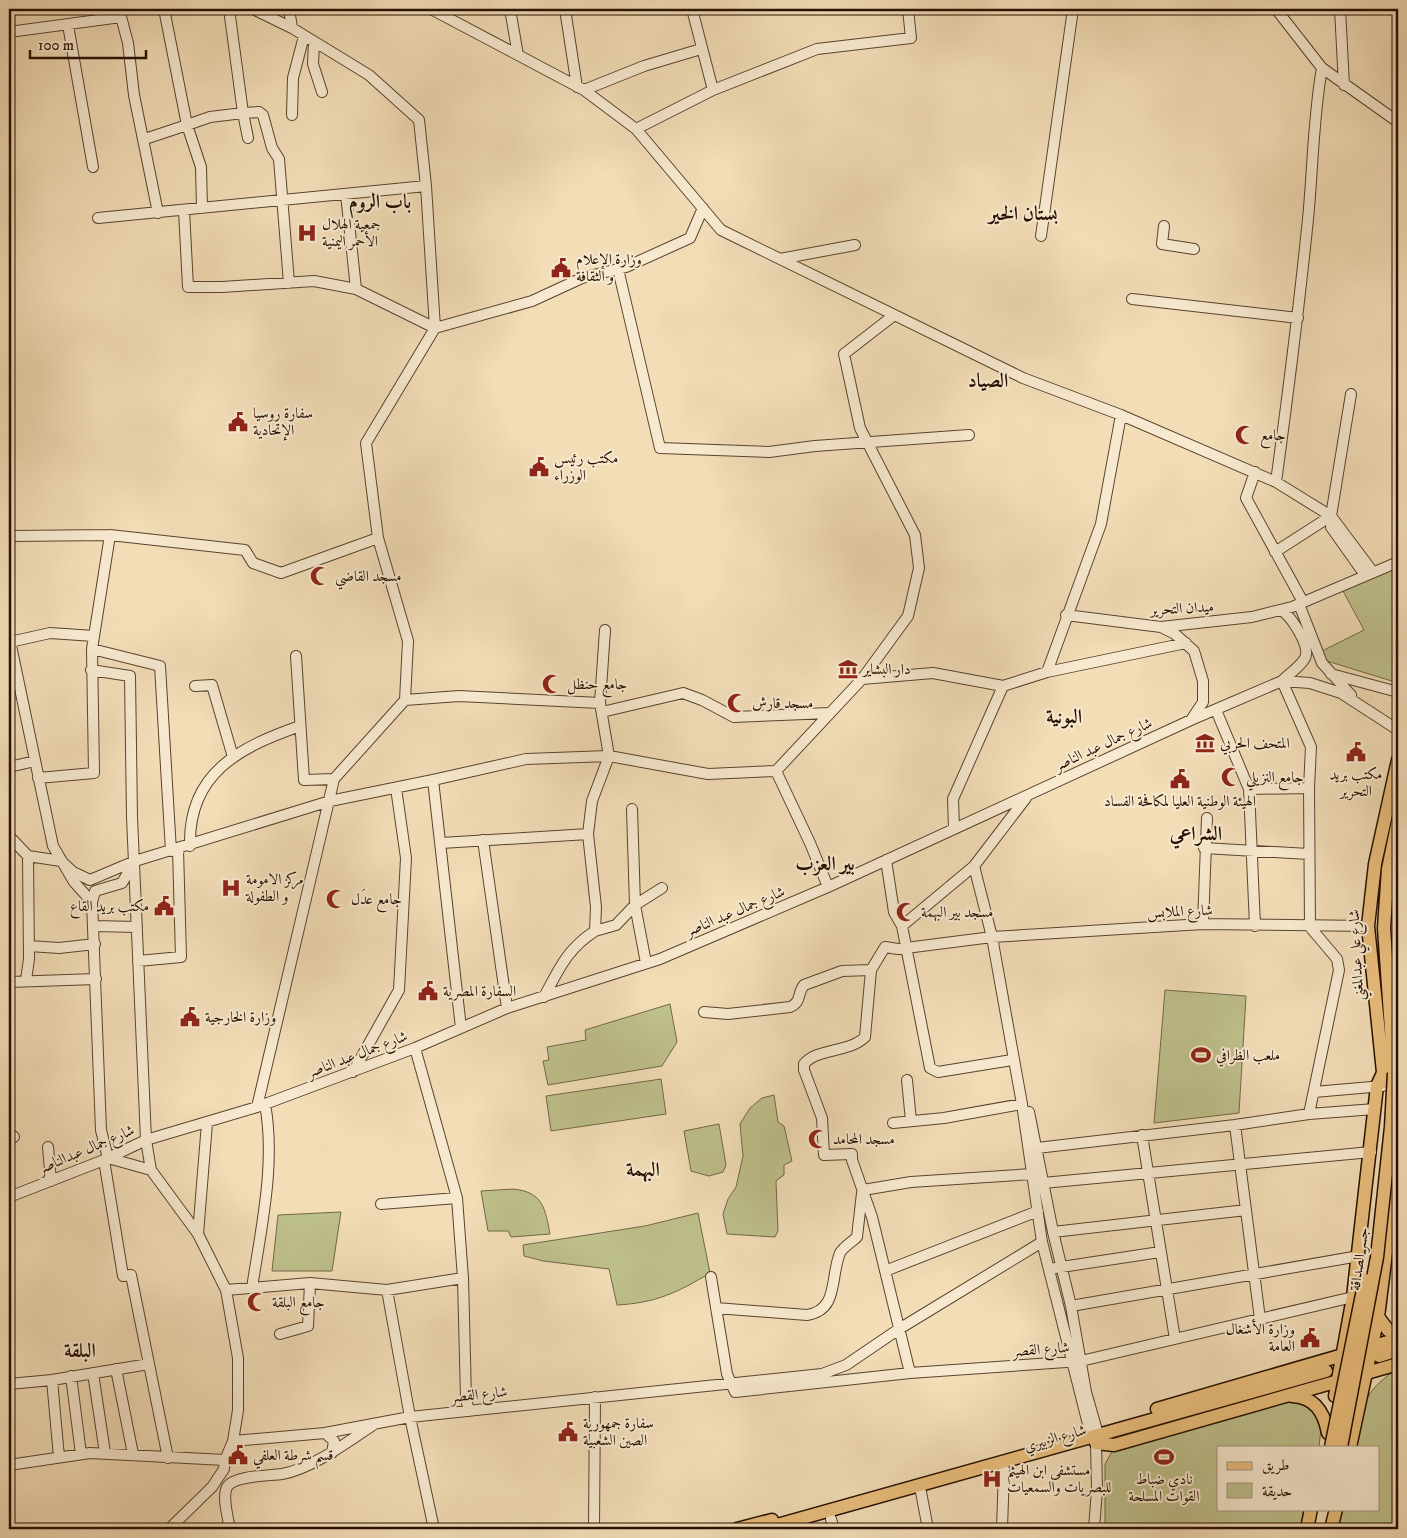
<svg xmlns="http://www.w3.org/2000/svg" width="1407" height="1538" font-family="'IM FELL DW Pica',Amiri,serif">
  <rect width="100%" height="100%" fill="#f2ddb7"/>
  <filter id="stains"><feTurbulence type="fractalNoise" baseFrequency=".004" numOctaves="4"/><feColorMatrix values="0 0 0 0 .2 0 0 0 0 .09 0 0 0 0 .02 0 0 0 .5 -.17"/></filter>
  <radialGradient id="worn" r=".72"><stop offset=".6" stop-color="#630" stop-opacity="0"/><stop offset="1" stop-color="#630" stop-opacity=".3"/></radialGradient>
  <!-- green -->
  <path fill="#bec08c" stroke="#726846" d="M1398 564V683L1327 661 1320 652 1364 630 1343 591Z
    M1165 990 1246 996 1239 1113 1154 1123Z
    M670 1004 677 1042 662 1066 548 1085 543 1061 549 1060 547 1047 586 1040 585 1030Z
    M661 1079 666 1114 551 1131 546 1096Z
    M774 1095 778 1122 784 1126 792 1161 784 1165V1175L776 1181 778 1231 775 1237 727 1234 723 1214 728 1199 736 1187 743 1156 740 1124 750 1108 762 1098Z
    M719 1124 726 1165 723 1172 709 1176 691 1171 684 1131Z
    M513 1189C543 1192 545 1208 550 1234L511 1237 508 1231H488L481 1191Z
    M341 1212 332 1271H272L278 1215Z
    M698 1213 710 1273C677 1293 655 1303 617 1305L609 1269 543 1261 524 1256 523 1245 645 1226Z
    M1398 1368V1529H1334L1338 1509H1378V1447H1353C1363 1405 1361 1394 1398 1368Z
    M1299 1399 1322 1419 1319 1447H1218V1509H1304L1300 1529H1105V1464L1113 1450Z"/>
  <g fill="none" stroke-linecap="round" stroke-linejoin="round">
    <defs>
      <path id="minor" d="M119 9 128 43 134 95 158 213
        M164 9 187 125 210 117 243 113 248 138
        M229 9 243 113 259 112 263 115 272 148 279 159 289 283
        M253 9 292 28 369 75 419 120 426 186 435 328 366 443 378 538 408 641 405 700 334 779 257 1107
        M289 9 292 28
        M431 9 584 90 636 129 721 230 1023 378 1121 415 1276 482 1331 516 1373 572
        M510 9 518 55
        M565 9 577 87
        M692 9 713 90
        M1276 9 1322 68
        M1340 9 1344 85
        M68 25 93 167
        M9 32 121 17
        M314 42 313 64 322 92
        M584 90 644 66 701 49
        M292 115 293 78 304 36
        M636 129 713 90 817 49 911 38 908 9
        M145 139 187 125 201 167 202 208
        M346 194 356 289 435 328 532 301 582 278 626 267 690 238 703 208
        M184 210 188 287H222L314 281 356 289
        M98 218 426 186
        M1164 226 1162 244 1194 249
        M1041 236 1073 9
        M780 259 855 245
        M618 269 660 448 769 452 815 446 969 435
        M1132 299 1298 318
        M1255 472 1246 498 1303 602
        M1276 482C1288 394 1299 307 1308 219 1313 168 1313 118 1322 68L1398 122
        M1331 527 1365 575
        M9 536 110 535 245 550 253 563 281 573 378 538
        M1275 552 1331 516 1351 394
        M1299 604 1322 663 1351 695
        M1281 610C1291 616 1311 646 1305 658 1301 666 1289 674 1282 681L1311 747 1309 788 1310 927 1337 959 1339 970 1309 1114
        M1066 615 1161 627 1252 617 1292 607 1398 562
        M1161 627 1175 634 1194 651 1203 681V702L1191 720
        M9 636 53 846 74 882 92 902
        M10 642 50 633 94 636
        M92 649 160 666 171 851
        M296 656 304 780 334 779
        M91 670 130 676 132 817 146 1140 151 1170 198 1234 226 1290 238 1358V1410L233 1441 225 1460 224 1469 212 1487 169 1529
        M1047 672 1101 524 1121 415
        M1331 674 1398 692
        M862 679 908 616 919 568 915 535 860 428 844 354 893 316
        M195 686 212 685 233 757
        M405 700 459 696 600 703 609 756 592 801 588 834 596 907 595 931C567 949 559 969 544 997
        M600 703 605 630
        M1216 710 1249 789 1255 926
        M602 712 683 693 702 700 734 717 830 713
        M9 767 35 761
        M776 771 810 843 828 887
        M38 778 94 773 92 649 110 535
        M433 780 461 1028
        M1249 789 1309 788
        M632 809 635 905 646 963
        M954 829 953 799 1003 686
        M9 836 28 856 61 861 73 872 90 880 135 861 330 801 433 780 526 759 609 756 708 774 776 771 862 679 933 673 1003 686 1047 672 1186 643
        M483 840 507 1008
        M441 843 588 834
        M190 846C188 773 240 747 300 726
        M1204 848 1309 854
        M886 860 894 912 902 926 930 1068 938 1072 1012 1060
        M974 866 992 937 1022 1104 1042 1242 1091 1436
        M1203 924 1207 818
        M94 926 137 927
        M902 926 974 866 1026 798
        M595 931 616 925 635 905 662 888
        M29 946 59 948 95 944
        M138 961 181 957 178 849
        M1386 961 1398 960
        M26 980 29 959 28 856
        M9 982 96 979
        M704 1012 728 1014 790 1007C802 1002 797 993 804 985L842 971 871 970
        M415 1048 457 1198 463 1278 466 1399 469 1411
        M353 1072 399 990 406 858 396 788
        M907 1080 911 1121
        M1314 1092 1383 1086
        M1029 1112 1053 1232 1071 1306 1086 1392 1098 1434
        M893 1123 944 1118 1022 1104
        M1235 1125 1260 1319
        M9 1133 14 1137
        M1142 1135 1175 1339
        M48 1147 51 1181
        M1037 1148 1235 1125 1309 1114 1375 1109
        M108 1158 101 1130 92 902 95 891 122 883 134 862
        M108 1158 151 1170
        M104 1160 123 1276 131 1275 168 1458
        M1043 1183 1371 1152
        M863 1190 911 1182 1032 1174
        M9 1197 104 1160 146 1140 257 1107 415 1048 507 1008 660 959 828 887 1191 720 1282 681 1310 683 1341 693 1398 730
        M381 1204 457 1198
        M1053 1232 1246 1210
        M198 1234 207 1123
        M1055 1268 1160 1252
        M885 1271 1038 1211
        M711 1277 727 1374 735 1392 910 1373 1081 1361 1353 1297
        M252 1288C261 1228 276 1164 265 1104
        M226 1290 310 1283 387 1290 463 1278
        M387 1290 410 1417 434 1529
        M1071 1306 1359 1256
        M716 1308 807 1315C839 1310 830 1277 840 1253 843 1247 852 1242 857 1237L862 1193
        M280 1334 308 1326 310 1283
        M116 1369 133 1454
        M93 1373 105 1453
        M910 1373 872 1217 852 1160V1154L824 1155 822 1118 804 1070V1064C817 1048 849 1053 865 1037L871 970 885 947 898 949 992 937 1203 924 1368 926
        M71 1376 81 1454
        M52 1380 59 1457
        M9 1384 52 1380 149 1364
        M325 1433 334 1441 332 1453
        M233 1441 325 1433 410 1417 822 1374 846 1365 899 1329 1042 1242
        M9 1465 90 1453 225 1460
        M921 1492 928 1529
        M831 1519 834 1529
        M230 1529C228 1518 222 1497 227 1487 234 1475 269 1476 282 1474 311 1469 348 1442 373 1425
        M594 1529 595 1397
        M1002 1529 1004 1469
        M1094 1529 1097 1490 1096 1443"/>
      <path id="major" d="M1398 821 1388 869 1384 928 1394 1073 1398 1076
        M1384 1082 1368 926 1375 864 1398 760
        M1378 1317 1388 1330 1398 1337
        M1379 1356 1398 1350
        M1292 1396C1315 1397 1324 1412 1328 1433
        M1335 1396 1353 1297 1377 1086 1383 1073
        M1157 1409 1398 1339
        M1096 1443 1114 1445 1398 1364
        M1350 1447 1378 1317 1398 1157
        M737 1529 772 1520
        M763 1529 1326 1371
        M1307 1529 1311 1509
        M1331 1529 1336 1509"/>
    </defs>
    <!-- minor casing -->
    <use href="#minor" stroke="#59432e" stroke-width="12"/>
    <!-- major casing -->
    <use href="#major" stroke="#261000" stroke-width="15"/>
    <!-- minor -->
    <use href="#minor" stroke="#f7e9d0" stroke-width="10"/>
    <!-- major -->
    <use href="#major" stroke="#e9be7c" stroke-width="12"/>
    <defs>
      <path id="major-bridge" d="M1331 1447 1365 1280
        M1341 1447 1377 1257 1391 1127 1394 1073"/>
    </defs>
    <!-- major-bridge casing -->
    <use href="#major-bridge" stroke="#261000" stroke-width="15" stroke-linecap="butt"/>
    <!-- major-bridge -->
    <use href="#major-bridge" stroke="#e9be7c" stroke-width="12"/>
  </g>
  <!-- icons -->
  <defs>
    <symbol id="hospital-bare" viewBox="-9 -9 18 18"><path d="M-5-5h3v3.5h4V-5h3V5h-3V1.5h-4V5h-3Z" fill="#8f2418" stroke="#f7e9d0" stroke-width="2.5" paint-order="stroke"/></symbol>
    <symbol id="civic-bare" viewBox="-9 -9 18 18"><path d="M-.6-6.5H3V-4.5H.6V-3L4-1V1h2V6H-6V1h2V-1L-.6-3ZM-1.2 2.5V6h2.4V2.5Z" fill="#8f2418" stroke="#f7e9d0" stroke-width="2.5" paint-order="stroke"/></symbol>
    <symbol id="mosque-bare" viewBox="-9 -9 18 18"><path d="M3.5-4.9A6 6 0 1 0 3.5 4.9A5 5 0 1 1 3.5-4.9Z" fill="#8f2418" stroke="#f7e9d0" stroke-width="2.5" paint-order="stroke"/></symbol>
    <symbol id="museum-bare" viewBox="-9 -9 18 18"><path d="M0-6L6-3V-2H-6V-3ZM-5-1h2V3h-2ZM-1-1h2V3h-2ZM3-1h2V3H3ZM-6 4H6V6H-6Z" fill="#8f2418" stroke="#f7e9d0" stroke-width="2.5" paint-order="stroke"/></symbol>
    <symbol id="stadium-bare" viewBox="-9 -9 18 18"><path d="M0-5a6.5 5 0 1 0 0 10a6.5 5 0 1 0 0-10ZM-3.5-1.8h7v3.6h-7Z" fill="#8f2418" stroke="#f7e9d0" stroke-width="2.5" paint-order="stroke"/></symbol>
  </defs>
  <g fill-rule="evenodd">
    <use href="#hospital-bare" x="293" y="219" width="28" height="28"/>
    <use href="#civic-bare" x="547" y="254" width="28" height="28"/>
    <use href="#civic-bare" x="224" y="408" width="28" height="28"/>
    <use href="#mosque-bare" x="1231" y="421" width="28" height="28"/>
    <use href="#civic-bare" x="525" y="453" width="28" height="28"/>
    <use href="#mosque-bare" x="306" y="562" width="28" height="28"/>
    <use href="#museum-bare" x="834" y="655" width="28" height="28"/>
    <use href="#mosque-bare" x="538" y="670" width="28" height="28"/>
    <use href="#mosque-bare" x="723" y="689" width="28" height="28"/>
    <use href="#museum-bare" x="1191" y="729" width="28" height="28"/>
    <use href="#civic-bare" x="1342" y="738" width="28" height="28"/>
    <use href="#mosque-bare" x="1217" y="763" width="28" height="28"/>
    <use href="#civic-bare" x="1166" y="765" width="28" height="28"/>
    <use href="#hospital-bare" x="217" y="874" width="28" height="28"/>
    <use href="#mosque-bare" x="322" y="885" width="28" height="28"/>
    <use href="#civic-bare" x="150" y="892" width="28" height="28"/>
    <use href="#mosque-bare" x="892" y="898" width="28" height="28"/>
    <use href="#civic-bare" x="414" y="977" width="28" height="28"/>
    <use href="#civic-bare" x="176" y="1003" width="28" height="28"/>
    <use href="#stadium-bare" x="1187" y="1041" width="28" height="28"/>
    <use href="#mosque-bare" x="804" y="1125" width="28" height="28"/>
    <use href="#mosque-bare" x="243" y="1288" width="28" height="28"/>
    <use href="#civic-bare" x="1296" y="1324" width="28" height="28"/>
    <use href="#civic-bare" x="554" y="1418" width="28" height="28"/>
    <use href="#civic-bare" x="224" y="1441" width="28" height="28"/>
    <use href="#stadium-bare" x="1150" y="1443" width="28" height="28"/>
    <use href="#hospital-bare" x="978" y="1465" width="28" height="28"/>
  </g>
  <g text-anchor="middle" stroke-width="4" stroke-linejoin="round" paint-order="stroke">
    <!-- poi labels -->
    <g font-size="15" fill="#261000" stroke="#f7e9d0" text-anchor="start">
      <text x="322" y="229">جمعية الهلال<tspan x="322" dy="17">الأحمر اليمنية</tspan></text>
      <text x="576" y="264">وزارة الإعلام<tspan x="576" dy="17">و الثقافة</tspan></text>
      <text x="253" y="418">سفارة روسيا<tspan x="253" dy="17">الإتحادية</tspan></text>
      <text x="1260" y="440">جامع</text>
      <text x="554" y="463">مكتب رئيس<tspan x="554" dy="17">الوزراء</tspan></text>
      <text x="335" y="581">مسجد القاضي</text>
      <text x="863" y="674">دار البشاير</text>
      <text x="567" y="689">جامع حنظل</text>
      <text x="752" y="708">مسجد قارش</text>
      <text x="1220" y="748">المتحف الحربي</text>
      <text x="1356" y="779" text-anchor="middle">مكتب بريد<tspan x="1356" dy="17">التحرير</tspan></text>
      <text x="1246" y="782">جامع النزيلي</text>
      <text x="1180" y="806" text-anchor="middle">الهيئة الوطنية العليا لمكافحة الفساد</text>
      <text x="246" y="884">مركز الامومة<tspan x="246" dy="17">و الطفولة</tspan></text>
      <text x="351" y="904">جامع عدَل</text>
      <text x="149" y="911" text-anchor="end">مكتب بريد القاع</text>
      <text x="921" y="917">مسجد بير البهمة</text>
      <text x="443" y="996">السفارة المصرية</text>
      <text x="205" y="1022">وزارة الخارجية</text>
      <text x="1216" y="1060">ملعب الظرافي</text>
      <text x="833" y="1144">مسجد المحامد</text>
      <text x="272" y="1307">جامع البلقة</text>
      <text x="1295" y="1334" text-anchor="end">وزارة الأشغال<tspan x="1295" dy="17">العامة</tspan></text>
      <text x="583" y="1428">سفارة جمهورية<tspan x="583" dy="17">الصين الشعبية</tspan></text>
      <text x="253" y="1460">قسم شرطة العلفي</text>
      <text x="1007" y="1475">مستشفى ابن الهيثم<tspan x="1007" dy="17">للبصريات والسمعيات</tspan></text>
      <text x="1164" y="1484" text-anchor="middle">نادي ضباط<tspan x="1164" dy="17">القوات المسلحة</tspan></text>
    </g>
    <!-- street labels -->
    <g font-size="15" fill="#261000" stroke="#f7e9d0">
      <text transform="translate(1182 608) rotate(-3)" y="5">ميدان التحرير</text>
      <text transform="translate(1103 744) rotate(-25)" y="5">شارع جمال عبد الناصر</text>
      <text transform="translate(735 911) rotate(-23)" y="5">شارع جمال عبد الناصر</text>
      <text transform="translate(1180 911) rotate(-2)" y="5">شارع الملابس</text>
      <text transform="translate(1356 955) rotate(-93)" y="5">شارع علي عبدالمغني</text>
      <text transform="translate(357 1054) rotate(-21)" y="5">شارع جمال عبد الناصر</text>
      <text transform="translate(86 1149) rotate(-23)" y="5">شارع جمال عبدالناصر</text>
      <text transform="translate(1359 1259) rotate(-82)" y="5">جسر الصداقة</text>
      <text transform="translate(1041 1349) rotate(-4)" y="5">شارع القصر</text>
      <text transform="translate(479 1394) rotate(-6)" y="5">شارع القصر</text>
      <text transform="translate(1055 1438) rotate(-16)" y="5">شارع الزبيري</text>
    </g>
    <!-- district labels -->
    <g font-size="20" font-weight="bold" fill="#261000" stroke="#f7e9d0">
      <text x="380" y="208">باب الروم</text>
      <text x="1023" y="220">بستان الخير</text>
      <text x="988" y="387">الصياد</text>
      <text x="1064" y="723">البونية</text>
      <text x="1196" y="840">الشراعي</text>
      <text x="825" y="870">بير العزب</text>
      <text x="643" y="1176">البهمة</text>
      <text x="80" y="1357">البلقة</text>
    </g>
  </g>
  <!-- margin -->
  <rect width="1407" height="1538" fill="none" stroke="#f2ddb7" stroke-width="30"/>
  <rect x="10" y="10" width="1387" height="1518" fill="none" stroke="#261000" stroke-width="2.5"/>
  <rect x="15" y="15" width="1377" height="1508" fill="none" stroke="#261000"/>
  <!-- legend -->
  <rect x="1217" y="1446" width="162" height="65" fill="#f7e9d0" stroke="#a3927d"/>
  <rect x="1227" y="1462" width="25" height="8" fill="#e9be7c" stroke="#a3927d"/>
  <text x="1262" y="1470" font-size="15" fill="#261000">طريق</text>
  <rect x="1227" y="1483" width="25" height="15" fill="#bec08c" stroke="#a3927d"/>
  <text x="1262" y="1496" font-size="15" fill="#261000">حديقة</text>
  <!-- scale -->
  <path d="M30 50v8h116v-8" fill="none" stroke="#261000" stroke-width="2.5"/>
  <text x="38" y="50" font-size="15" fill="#261000" stroke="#f7e9d0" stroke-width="4" paint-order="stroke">100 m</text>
  <rect width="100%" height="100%" filter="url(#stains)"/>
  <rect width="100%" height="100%" fill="url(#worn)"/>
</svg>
